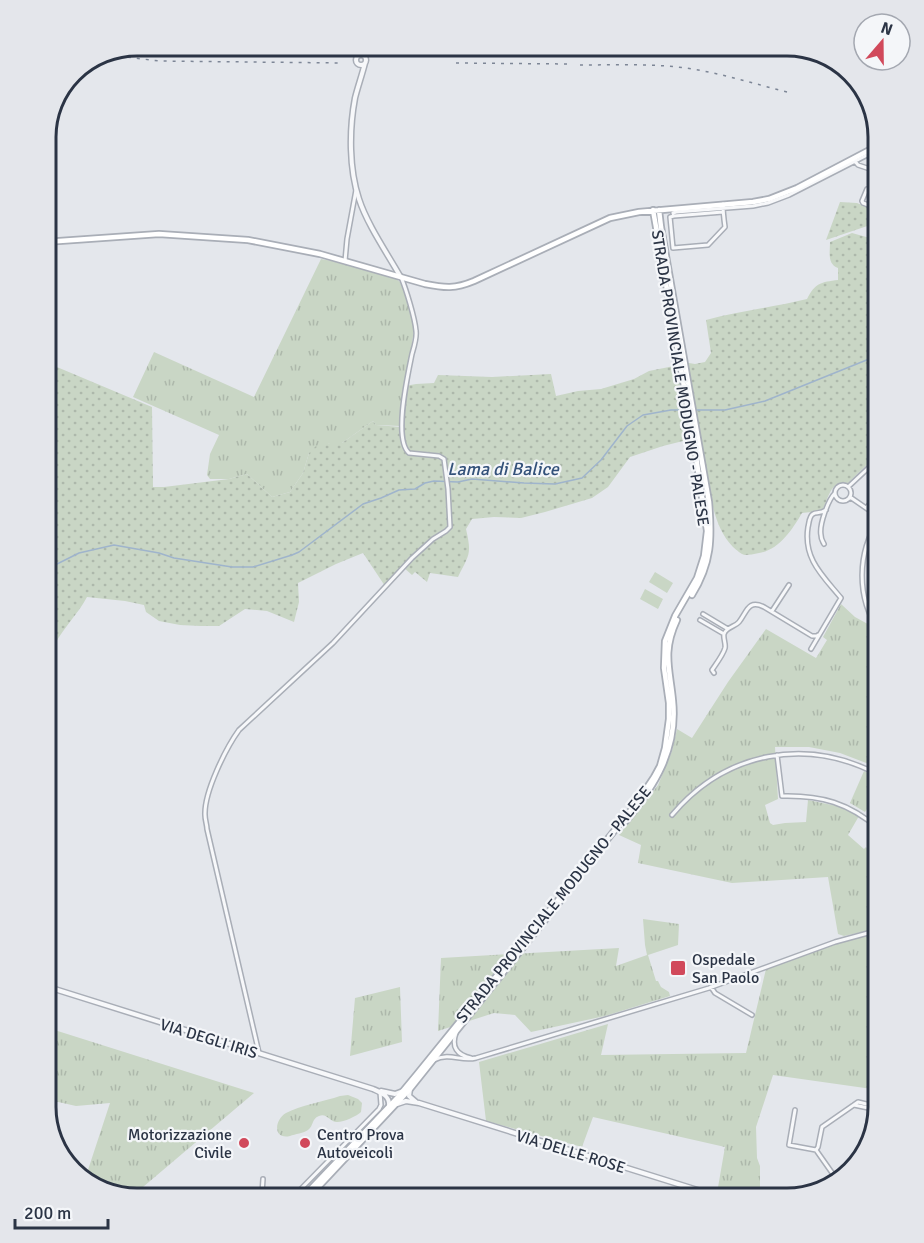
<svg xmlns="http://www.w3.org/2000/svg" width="924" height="1243" font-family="Signika,sans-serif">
  <defs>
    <pattern id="grass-tufts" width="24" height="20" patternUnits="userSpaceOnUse" patternTransform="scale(1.5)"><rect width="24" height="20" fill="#c9d6c5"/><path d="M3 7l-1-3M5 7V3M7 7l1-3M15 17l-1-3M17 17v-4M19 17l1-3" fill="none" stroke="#adb8ab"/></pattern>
    <pattern id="park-dots" width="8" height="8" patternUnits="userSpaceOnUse" patternTransform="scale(1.5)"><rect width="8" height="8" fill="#c9d6c5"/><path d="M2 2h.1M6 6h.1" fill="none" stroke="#adb8ab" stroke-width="1.8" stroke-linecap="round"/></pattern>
  </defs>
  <rect width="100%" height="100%" fill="#e4e7ec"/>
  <!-- grass -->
  <path fill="url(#grass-tufts)" d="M321 259 332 261 385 276 396 279 400 282 408 303 414 329 411 350 403 391 400 426 376 425 373 421 342 443H330L309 453 303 473 290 492 272 497 247 474 229 479H210L207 475 210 454 219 435 133 397 154 352 254 397Z
    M841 604 855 617 875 628 879 635V770L874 766 840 753 809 747H775L778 799 765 805 770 823 773 825 785 823 806 822 808 800 837 806 853 813 858 817 859 816 848 835 864 849 866 847 879 866V928L844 936 838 934 828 877 732 883 638 863 641 845 619 835 658 785 672 751 677 729 692 738 728 682 766 629 816 658 827 640 823 637Z
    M864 771 879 779V790L865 812 850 803Z
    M643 919 679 924 678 945 648 955 656 981H658L661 987 669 992 670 996 605 1016 531 1032 515 1015 494 1013 438 1031 441 958 619 948 616 966 647 955 645 945Z
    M879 933V1090L773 1075 756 1127 757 1158 760 1166V1198H734L717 1193 725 1147 593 1117 582 1147 486 1121 479 1062 608 1024 601 1055 746 1053 766 969 851 939Z
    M400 987 402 1042 350 1056 355 998Z
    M45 1027 254 1093 130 1198 91 1186 85 1179 110 1103 76 1106 45 1099Z
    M348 1095 358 1099 362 1103 361 1112C357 1116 342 1123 336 1122 329 1121 327 1113 319 1116 311 1119 314 1126 308 1130 304 1133 295 1134 290 1136 273 1140 274 1120 286 1113 299 1106 325 1101 340 1096Z"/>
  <!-- park -->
  <path fill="url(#park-dots)" d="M840 202 857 203 879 212V222L826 240Z
    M852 233 870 238 879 235V453L848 483C831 480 829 496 823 509L820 511 802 513C792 530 779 550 759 553 754 554 749 555 745 555 740 554 737 550 733 547 706 519 711 472 699 437L663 446 630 457 608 487 592 498 545 512 521 518 494 517 472 519 466 529C472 555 469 554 458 577L430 573 427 582 415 572 412 575 403 567 385 586 363 553 336 564 298 583 299 602 294 622 267 611 245 609 219 626H200L180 625 159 621 146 612 144 605 125 601 87 597C78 614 64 627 55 644 50 654 48 666 45 676V362L152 407 153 487H164L229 479 247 474 272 497 290 492 303 473 309 453 316 446 330 443H342L373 421 376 425 401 427 405 386 416 384 434 383 438 375 492 377 551 374 556 396 578 391 601 389 634 379 649 371 689 363 695 364 705 362 711 353 706 320C740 311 774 307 807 299 815 283 821 282 838 280V268C827 264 830 252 830 242Z"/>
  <!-- pitch -->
  <path fill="#c9d6c5" d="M655 572 673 583 667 593 649 582Z
    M645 589 663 599 658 609 640 599Z"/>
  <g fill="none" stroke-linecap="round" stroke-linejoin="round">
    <!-- stream -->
    <path stroke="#9fb4cc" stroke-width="1.5" d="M695 410H725L765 401 879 355
      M45 570 79 553 114 545 159 553 174 558 232 567H253L292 555 299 552 363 504 381 498 399 490 415 489 425 483 434 481 458 482 472 479 524 483 555 484 582 478 601 460 627 426 643 415 671 410H687"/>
    <defs>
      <path id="minor" d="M854 160 858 165 879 172
        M723 204C723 212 724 220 725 227L708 245 673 248 670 217 674 216 673 213 676 212 753 206 768 203 789 195 879 149
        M879 209 863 203 862 201 867 189 879 193
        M674 216 723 212
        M345 261 347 239 356 190
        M835 493a8 8 0 1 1 16 0a8 8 0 1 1-16 0Z
        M848 487 879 458
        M850 497 879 517
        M866 508 879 494
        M824 544C822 540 821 539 821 535 819 525 828 500 835 493
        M772 611 789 585
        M703 614 728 629
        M700 620 724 634
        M879 631C856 597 857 553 879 519
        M811 649 841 598C823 576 803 559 808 527 809 524 809 516 813 514 816 512 820 514 826 510
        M714 673 712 670C716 664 723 655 725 648 726 644 723 638 724 634 726 627 735 627 739 622 747 612 748 599 764 607L812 636H817L818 635
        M777 755 782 796C821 795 849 803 879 829
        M672 815C725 752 806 736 879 775
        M711 987 715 993 752 1015
        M456 1033C451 1047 457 1055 471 1058
        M259 1053 207 829C207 825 205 820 205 815 204 792 226 748 239 730L333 643 412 558 433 539 446 531 450 527 448 489 444 459 439 456 409 453C393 439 408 374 412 354 414 347 417 338 416 331 415 318 406 289 401 277
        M434 1060C450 1052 461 1062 476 1058L709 988 835 942 879 930
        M854 1105 878 1110
        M795 1110 789 1145 816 1150 835 1177 841 1178
        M816 1150 818 1147 822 1127 858 1102 879 1107
        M861 1157 871 1108
        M260 1198 262 1193 263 1179
        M292 1198 379 1109 381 1105 380 1092"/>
      <path id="tertiary" d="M328 45 361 55
        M356 60a5 5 0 1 1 10 0a5 5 0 1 1-10 0Z
        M365 63C362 75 358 86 355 98 349 130 349 169 359 199 367 224 387 253 400 276
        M45 986 373 1089C382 1093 390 1096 389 1106
        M410 1089 409 1096 416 1102
        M381 1091 395 1094 403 1091
        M397 1104 406 1101 419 1103 723 1198"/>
      <path id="secondary" d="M659 210 661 227 709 502C712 538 712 563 692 595
        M45 242 159 234 248 240 320 254 425 284C445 288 455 289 474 281L610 218 639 212 753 202 769 199 797 188 879 145
        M626 821C655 786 678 749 673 701 670 669 662 652 677 620
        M302 1198 398 1097 417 1074 636 804 654 777 660 766 665 748 669 719V703L664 668 665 641 675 616 697 578 704 556 707 531 694 443 653 210
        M308 1198 410 1089 561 900"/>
    </defs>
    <!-- minor casing -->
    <use href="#minor" stroke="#a9aeb7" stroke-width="6"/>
    <!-- tertiary casing -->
    <use href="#tertiary" stroke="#a9aeb7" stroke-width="7"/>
    <!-- secondary casing -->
    <use href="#secondary" stroke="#a9aeb7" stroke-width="8"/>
    <!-- minor -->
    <use href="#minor" stroke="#f7f8fa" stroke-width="3"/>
    <!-- tertiary -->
    <use href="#tertiary" stroke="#f7f8fa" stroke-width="4"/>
    <!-- secondary -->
    <use href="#secondary" stroke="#fff" stroke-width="4.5"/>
    <!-- rail -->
    <path stroke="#7d8696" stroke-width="1.5" stroke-dasharray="3 6" stroke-linecap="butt" d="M110 55 159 61 342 63
      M456 63 571 64
      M580 65C617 65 655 63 692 69 724 74 755 84 787 92"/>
  </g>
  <!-- markers -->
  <g fill="#d1495b" stroke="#f4f6f9" stroke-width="2">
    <rect x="670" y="960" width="16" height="16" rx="3"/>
    <circle cx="244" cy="1143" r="6"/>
    <circle cx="305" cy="1143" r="6"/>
  </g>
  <g text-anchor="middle" stroke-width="4.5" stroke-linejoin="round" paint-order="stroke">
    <!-- street labels -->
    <g font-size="16" fill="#2b3445" stroke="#f4f6f9">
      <text transform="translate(681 378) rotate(81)" y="6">STRADA PROVINCIALE MODUGNO - PALESE</text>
      <text transform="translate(553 904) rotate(-51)" y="6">STRADA PROVINCIALE MODUGNO - PALESE</text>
      <text transform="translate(209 1038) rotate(17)" y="6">VIA DEGLI IRIS</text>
      <text transform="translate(571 1151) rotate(17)" y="6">VIA DELLE ROSE</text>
    </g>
    <!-- poi labels -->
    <g font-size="16" fill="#2b3445" stroke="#f4f6f9" text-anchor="start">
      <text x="692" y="965">Ospedale<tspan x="692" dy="18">San Paolo</tspan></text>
      <text x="232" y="1140" text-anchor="end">Motorizzazione<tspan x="232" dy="18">Civile</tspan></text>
      <text x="317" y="1140">Centro Prova<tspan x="317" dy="18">Autoveicoli</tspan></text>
    </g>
    <!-- water labels -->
    <g font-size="18" font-style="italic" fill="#34527a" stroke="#f4f6f9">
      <text x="503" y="475">Lama di Balice</text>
    </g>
  </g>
  <!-- crop -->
  <path d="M0 0H924V1243H0ZM137 56H787A81 81 0 0 1 868 137V1107A81 81 0 0 1 787 1188H137A81 81 0 0 1 56 1107V137A81 81 0 0 1 137 56Z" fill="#e4e6eb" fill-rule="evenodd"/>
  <path fill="none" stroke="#2b3445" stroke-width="3" d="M137 56H787A81 81 0 0 1 868 137V1107A81 81 0 0 1 787 1188H137A81 81 0 0 1 56 1107V137A81 81 0 0 1 137 56Z"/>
  <!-- north arrow -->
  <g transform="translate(882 42) rotate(20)"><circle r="28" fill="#f4f6f9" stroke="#a4a8b1" stroke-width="1.5"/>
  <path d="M0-4.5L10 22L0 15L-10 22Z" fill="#d1495b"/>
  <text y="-9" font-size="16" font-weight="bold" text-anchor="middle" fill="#2b3445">N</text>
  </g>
  <!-- scale -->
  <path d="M15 1219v9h93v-9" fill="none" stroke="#2b3445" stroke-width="3"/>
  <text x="24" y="1219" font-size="18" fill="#2b3445" stroke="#f4f6f9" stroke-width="4.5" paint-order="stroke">200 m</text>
</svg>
